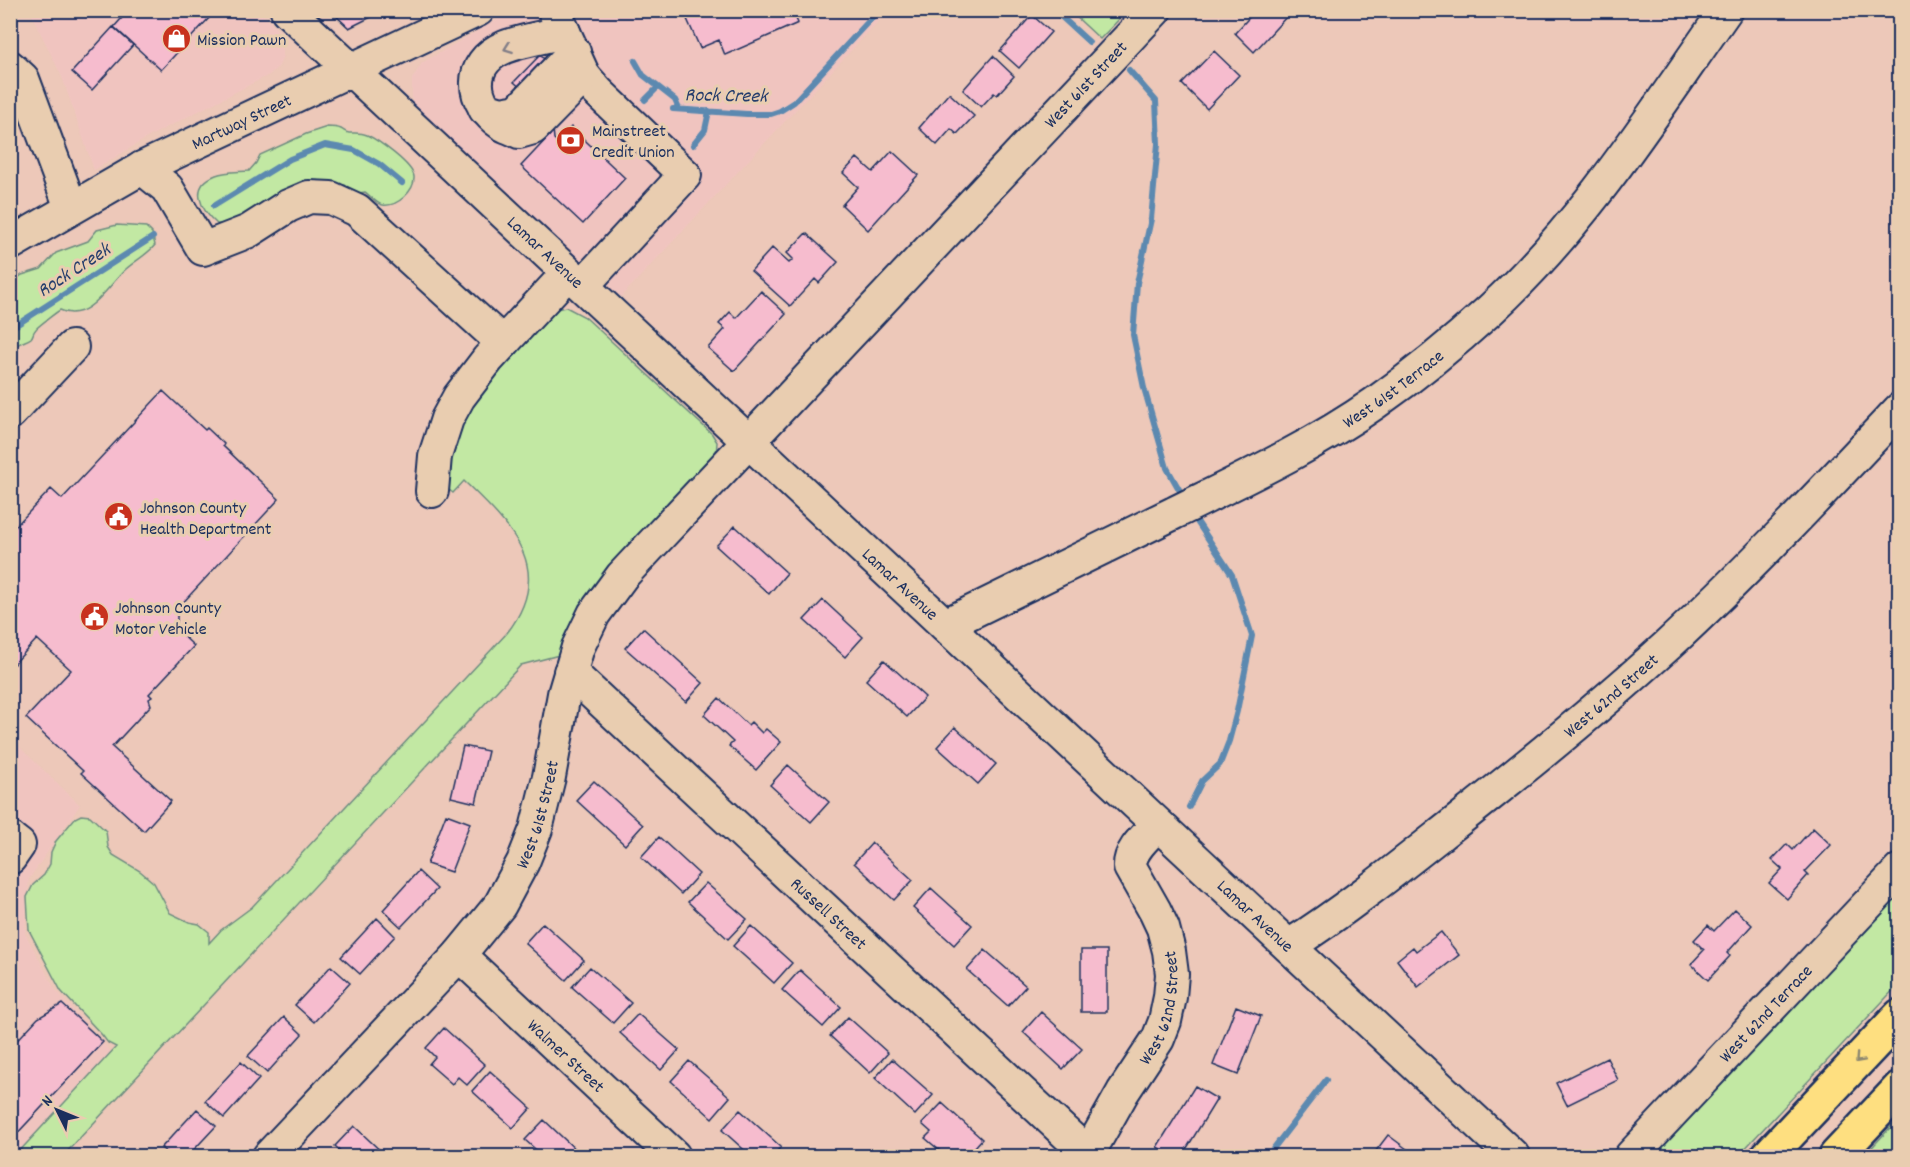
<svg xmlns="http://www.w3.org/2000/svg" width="1910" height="1167" font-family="Dekko,sans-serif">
  <rect width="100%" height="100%" fill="#edc8b9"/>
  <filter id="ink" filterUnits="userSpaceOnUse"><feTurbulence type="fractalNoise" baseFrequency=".0167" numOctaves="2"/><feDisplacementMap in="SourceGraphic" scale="12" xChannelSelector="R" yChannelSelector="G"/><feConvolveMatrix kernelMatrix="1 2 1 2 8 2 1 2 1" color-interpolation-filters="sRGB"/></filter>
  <g filter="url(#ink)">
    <!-- built -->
    <path fill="#f0c4bf" d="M30 11H260L279 32 282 40 283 56 279 66 269 75 150 136 94 170 62 77Z
      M517 11H888L621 297 420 113 412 103V79L422 63 503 16Z
      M10 738 80 805 29 879 25 933 55 989 111 1052 15 1156H10Z"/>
    <!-- green -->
    <path fill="#c2e8a3" stroke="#6e8c80" stroke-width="1.5" d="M1070 11H1127L1100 39Z
      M327 127C332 127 337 127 341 129 345 131 344 132 349 133 355 133 361 132 367 135 378 140 413 165 414 177 415 191 397 207 383 205 377 205 370 195 365 192 356 194 351 192 345 185 329 184 309 179 293 187 268 198 247 226 217 224 201 210 188 186 216 175 226 171 238 172 249 171L256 163 260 155 306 134Z
      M117 225 146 227 152 233 155 245C147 255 136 260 126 269 109 284 88 324 60 310 58 311 37 327 36 329 33 332 33 336 31 338 27 341 21 342 17 345L11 361V283L22 275 41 269 56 253 88 241 97 230Z
      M566 307 585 317 712 434 717 442 716 456 568 634 559 655 521 665 63 1156H15L116 1047 108 1043 102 1035 61 991 29 930 27 897 33 885 44 875 50 864 51 852 56 841 75 818 81 815 90 816 106 831 108 847 113 855 140 871 154 883 170 913 189 922 199 924 209 932V943L221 930 252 907 507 633C557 568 511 527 464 481L453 493 448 489C450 455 457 433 473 403L549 314 556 309Z
      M1899 882V984L1738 1156H1643Z
      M1899 1118V1156H1864Z"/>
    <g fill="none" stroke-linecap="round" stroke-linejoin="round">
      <!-- stream -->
      <path stroke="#5b89b0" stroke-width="6" d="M1054 10 1089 42
        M635 61 643 75 675 100 679 109
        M1129 70 1156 101 1158 144 1151 219 1137 283 1133 335 1144 388 1167 468 1180 491
        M645 100 658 87
        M673 109 747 114H771L780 111 794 102 879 10
        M693 145 705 130 709 111
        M214 206 290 159 325 145 354 150 379 164 402 183
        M10 329 153 237
        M1189 807 1202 781 1220 764 1229 741 1237 711 1252 636 1232 575 1196 520
        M1270 1156 1273 1149 1326 1080"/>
    </g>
    <!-- building -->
    <path fill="#f6bcce" stroke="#1b2f5e" stroke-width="1.5" d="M129 10H203L210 17 161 70 114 27Z
      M330 10H385L349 28Z
      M683 10H792L798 23 725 55 719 40 700 48Z
      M1256 10H1283L1288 15 1254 52 1235 33Z
      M1032 15 1051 32 1019 68 1000 51Z
      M113 27 133 45 92 90 72 72Z
      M1214 51 1239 75 1207 109 1182 84Z
      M540 55 572 86 551 108 554 139 557 142 571 127 625 178 583 224 521 166 550 135 548 112 514 82Z
      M993 56 1014 76 997 95 994 93 981 107 963 90Z
      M949 93 974 116 957 134 951 129 937 145 919 128Z
      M892 151 918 175 868 230 842 205 858 187 843 173 857 158 873 172Z
      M806 233 838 262 819 283 815 279 790 306 751 271 772 248 789 263 793 259 787 253Z
      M761 291 786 314 734 371 708 348 725 329 719 324 730 312 736 318Z
      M163 391 205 430 207 428 224 444 223 446 279 499 177 609V630L194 646 149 694 152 697 149 699 151 705 112 747 171 801 144 831 81 773 83 771 26 718 71 670 37 639 10 668V532L51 489 62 499Z
      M735 526 787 573 769 594 716 546Z
      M823 600 863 637 845 657 804 620Z
      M643 628 703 683 686 702 625 648Z
      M884 660 925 697 907 717 866 680Z
      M719 698 748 725 751 722 762 733 766 729 781 742 756 770 729 746 733 742 704 715Z
      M955 727 996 764 978 784 937 747Z
      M463 746 488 751 476 803 451 797Z
      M788 765 829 802 811 822 770 785Z
      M594 781 643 825 625 845 576 800Z
      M446 814 470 823 451 872 427 864Z
      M1813 828 1831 845 1805 872 1808 875 1787 899 1769 883 1782 869 1772 860 1787 844 1793 850Z
      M659 837 699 874 681 894 641 857Z
      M872 843 913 880 894 900 854 863Z
      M418 871 437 889 401 927 383 910Z
      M706 883 747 919 728 939 688 902Z
      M931 888 972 925 954 945 913 908Z
      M1735 909 1752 925 1727 953 1730 956 1708 980 1691 964 1704 950 1694 940 1708 925 1714 931Z
      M377 918 395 936 360 974 341 957Z
      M543 923 584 960 566 980 525 943Z
      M751 926 792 963 774 983 733 946Z
      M1441 932 1459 955 1418 987 1397 960 1413 947 1416 951Z
      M985 950 1026 986 1008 1006 967 970Z
      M1081 950H1107V1012H1081Z
      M331 966 350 983 314 1022 295 1005Z
      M590 967 631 1003 613 1023 572 987Z
      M800 970 841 1007 823 1027 782 990Z
      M62 1004 103 1042 10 1141V1048L38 1018Z
      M1236 1006 1261 1016 1238 1075 1213 1065Z
      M1041 1012 1082 1049 1063 1069 1023 1032Z
      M638 1014 679 1050 661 1070 620 1033Z
      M284 1017 302 1034 267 1073 248 1056Z
      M848 1017 888 1053 870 1073 830 1036Z
      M444 1028 485 1065 467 1085 458 1077 452 1084 429 1064 435 1057 426 1048Z
      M1607 1058 1618 1080 1567 1105 1556 1083Z
      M892 1059 933 1095 915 1115 875 1078Z
      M689 1061 730 1097 712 1118 671 1081Z
      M241 1062 259 1079 224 1118 205 1101Z
      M490 1071 531 1108 513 1128 472 1091Z
      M1195 1086 1217 1099 1182 1156H1173L1157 1147Z
      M942 1103 982 1139 967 1156H946L925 1138 931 1132 922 1124Z
      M197 1109 216 1126 188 1156H171L161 1148Z
      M740 1110 781 1147 772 1156H751L722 1130Z
      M544 1120 579 1153 575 1156H543L525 1140Z
      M354 1126 386 1156H346L335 1146Z
      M1388 1135 1415 1155 1414 1156H1372Z"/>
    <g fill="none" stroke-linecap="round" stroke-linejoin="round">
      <defs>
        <g id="minor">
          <path id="s1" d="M287 10 1513 1156"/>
          <path d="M554 10 584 76 598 92 685 175 583 285"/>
          <path d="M564 32C545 37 523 40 505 47 466 63 470 103 502 124 507 127 514 129 519 132L533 128 584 76"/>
          <path d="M10 67 23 79 71 208"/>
          <path d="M485 109 501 114 518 111 574 52"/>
          <path d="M142 168 167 188 203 249 249 231 288 206 309 197 331 198 357 210 503 343"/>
          <path id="s2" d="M10 244 142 168 478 10"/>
          <path d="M10 413 72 347"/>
          <path d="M432 491 435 456 447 419 459 397 488 359 568 273"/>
          <path id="s3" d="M945 625C1022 587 1098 550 1174 513 1243 479 1312 447 1375 403 1415 375 1454 343 1490 310 1584 224 1653 114 1726 10"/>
          <path id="s4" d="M570 672 1088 1154"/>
          <path d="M10 838 19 845 10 858"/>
          <path id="s5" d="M1289 946C1349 908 1404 863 1460 819 1531 763 1601 706 1668 645 1749 570 1824 490 1900 409"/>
          <path id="s6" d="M459 955 674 1156"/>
          <path id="s7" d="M269 1156 459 955 500 905 523 862 536 829 549 777 564 694 578 647 594 614 622 576 1155 10"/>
          <path id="s8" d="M1087 1156 1123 1092 1158 1039 1165 1021 1170 997 1172 974 1169 951 1163 928 1155 911 1130 867C1129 850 1146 837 1157 825"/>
          <path id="s9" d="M1631 1156 1900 870"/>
        </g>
        <path id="highway" d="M1768 1156 1900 1016
          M1836 1156 1900 1088"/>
      </defs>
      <!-- minor casing -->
      <use href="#minor" stroke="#1b2f5e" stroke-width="36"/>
      <!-- highway casing -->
      <use href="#highway" stroke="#1b2f5e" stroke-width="38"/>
      <!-- minor -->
      <use href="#minor" stroke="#e9cdb0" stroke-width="32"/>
      <!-- highway -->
      <use href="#highway" stroke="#fedf80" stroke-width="33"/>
    </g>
    <!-- one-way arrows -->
    <defs><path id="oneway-chevron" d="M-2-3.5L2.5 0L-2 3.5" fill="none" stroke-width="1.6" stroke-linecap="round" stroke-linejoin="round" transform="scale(1.5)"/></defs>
    <use stroke="#827e87" href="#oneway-chevron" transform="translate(508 48) rotate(160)"/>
    <use stroke="#8c876f" href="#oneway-chevron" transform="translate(1859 1059) rotate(133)"/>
  </g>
  <!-- icons -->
  <defs>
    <symbol id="shop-disc" viewBox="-11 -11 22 22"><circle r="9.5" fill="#c8321e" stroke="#e9cdb0"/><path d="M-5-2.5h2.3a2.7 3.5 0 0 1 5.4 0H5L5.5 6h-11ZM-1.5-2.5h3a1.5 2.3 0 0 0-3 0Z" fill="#fff"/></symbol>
    <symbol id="bank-disc" viewBox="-11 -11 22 22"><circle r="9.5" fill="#c8321e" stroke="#e9cdb0"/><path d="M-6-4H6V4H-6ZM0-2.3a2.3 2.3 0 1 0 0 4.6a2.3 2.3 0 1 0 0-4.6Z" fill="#fff"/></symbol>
    <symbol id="civic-disc" viewBox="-11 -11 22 22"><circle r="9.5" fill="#c8321e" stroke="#e9cdb0"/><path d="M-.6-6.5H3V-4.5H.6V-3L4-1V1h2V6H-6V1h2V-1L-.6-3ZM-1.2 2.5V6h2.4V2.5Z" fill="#fff"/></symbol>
  </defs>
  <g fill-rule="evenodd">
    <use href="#shop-disc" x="160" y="22" width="33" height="33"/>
    <use href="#bank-disc" x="554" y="124" width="33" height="33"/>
    <use href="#civic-disc" x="102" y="500" width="33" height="33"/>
    <use href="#civic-disc" x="78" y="600" width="33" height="33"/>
  </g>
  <g text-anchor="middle" stroke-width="6" stroke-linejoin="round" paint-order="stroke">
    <!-- poi labels -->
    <g font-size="18" fill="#1b2f5e" stroke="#e9cdb0" text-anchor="start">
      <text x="197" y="45">Mission Pawn</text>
      <text x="592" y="136">Mainstreet<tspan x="592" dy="21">Credit Union</tspan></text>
      <text x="140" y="513">Johnson County<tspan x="140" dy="21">Health Department</tspan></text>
      <text x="115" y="613">Johnson County<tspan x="115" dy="21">Motor Vehicle</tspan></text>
    </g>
    <!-- street labels -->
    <g font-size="18" fill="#1b2f5e" stroke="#e9cdb0">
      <text dy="6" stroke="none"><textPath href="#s7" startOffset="1372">West 61st Street</textPath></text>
      <text dy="6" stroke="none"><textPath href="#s2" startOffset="262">Martway Street</textPath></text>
      <text dy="6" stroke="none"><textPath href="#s1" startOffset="354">Lamar Avenue</textPath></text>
      <text dy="6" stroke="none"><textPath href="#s3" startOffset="507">West 61st Terrace</textPath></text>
      <text dy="6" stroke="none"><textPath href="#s1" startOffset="840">Lamar Avenue</textPath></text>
      <text dy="6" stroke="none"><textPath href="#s5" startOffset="408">West 62nd Street</textPath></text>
      <text dy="6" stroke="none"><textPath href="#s7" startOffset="440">West 61st Street</textPath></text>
      <text dy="6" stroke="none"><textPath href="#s4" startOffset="354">Russell Street</textPath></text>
      <text dy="6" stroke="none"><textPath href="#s1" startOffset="1326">Lamar Avenue</textPath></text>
      <text dy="6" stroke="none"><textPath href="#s8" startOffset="168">West 62nd Street</textPath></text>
      <text dy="6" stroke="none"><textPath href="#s9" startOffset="196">West 62nd Terrace</textPath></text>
      <text dy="6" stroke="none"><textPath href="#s6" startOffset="147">Walmer Street</textPath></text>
    </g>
    <!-- water labels -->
    <g font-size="20" font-style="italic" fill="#263e6c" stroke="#e9cdb0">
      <text transform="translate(726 94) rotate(1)" y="7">Rock Creek</text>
      <text transform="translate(73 269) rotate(-33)" y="7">Rock Creek</text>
    </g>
  </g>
  <!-- margin -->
  <rect width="1910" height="1167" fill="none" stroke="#e9cdb0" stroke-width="36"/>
  <rect x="18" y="18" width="1874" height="1131" fill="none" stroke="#1b2f5e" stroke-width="2" filter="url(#ink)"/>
  <!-- north arrow -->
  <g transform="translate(57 1110) rotate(313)" stroke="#e9cdb0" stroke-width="4.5" paint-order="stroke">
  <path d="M0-4.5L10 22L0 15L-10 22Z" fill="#1b2f5e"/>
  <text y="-9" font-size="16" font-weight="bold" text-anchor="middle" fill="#1b2f5e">N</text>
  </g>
</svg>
